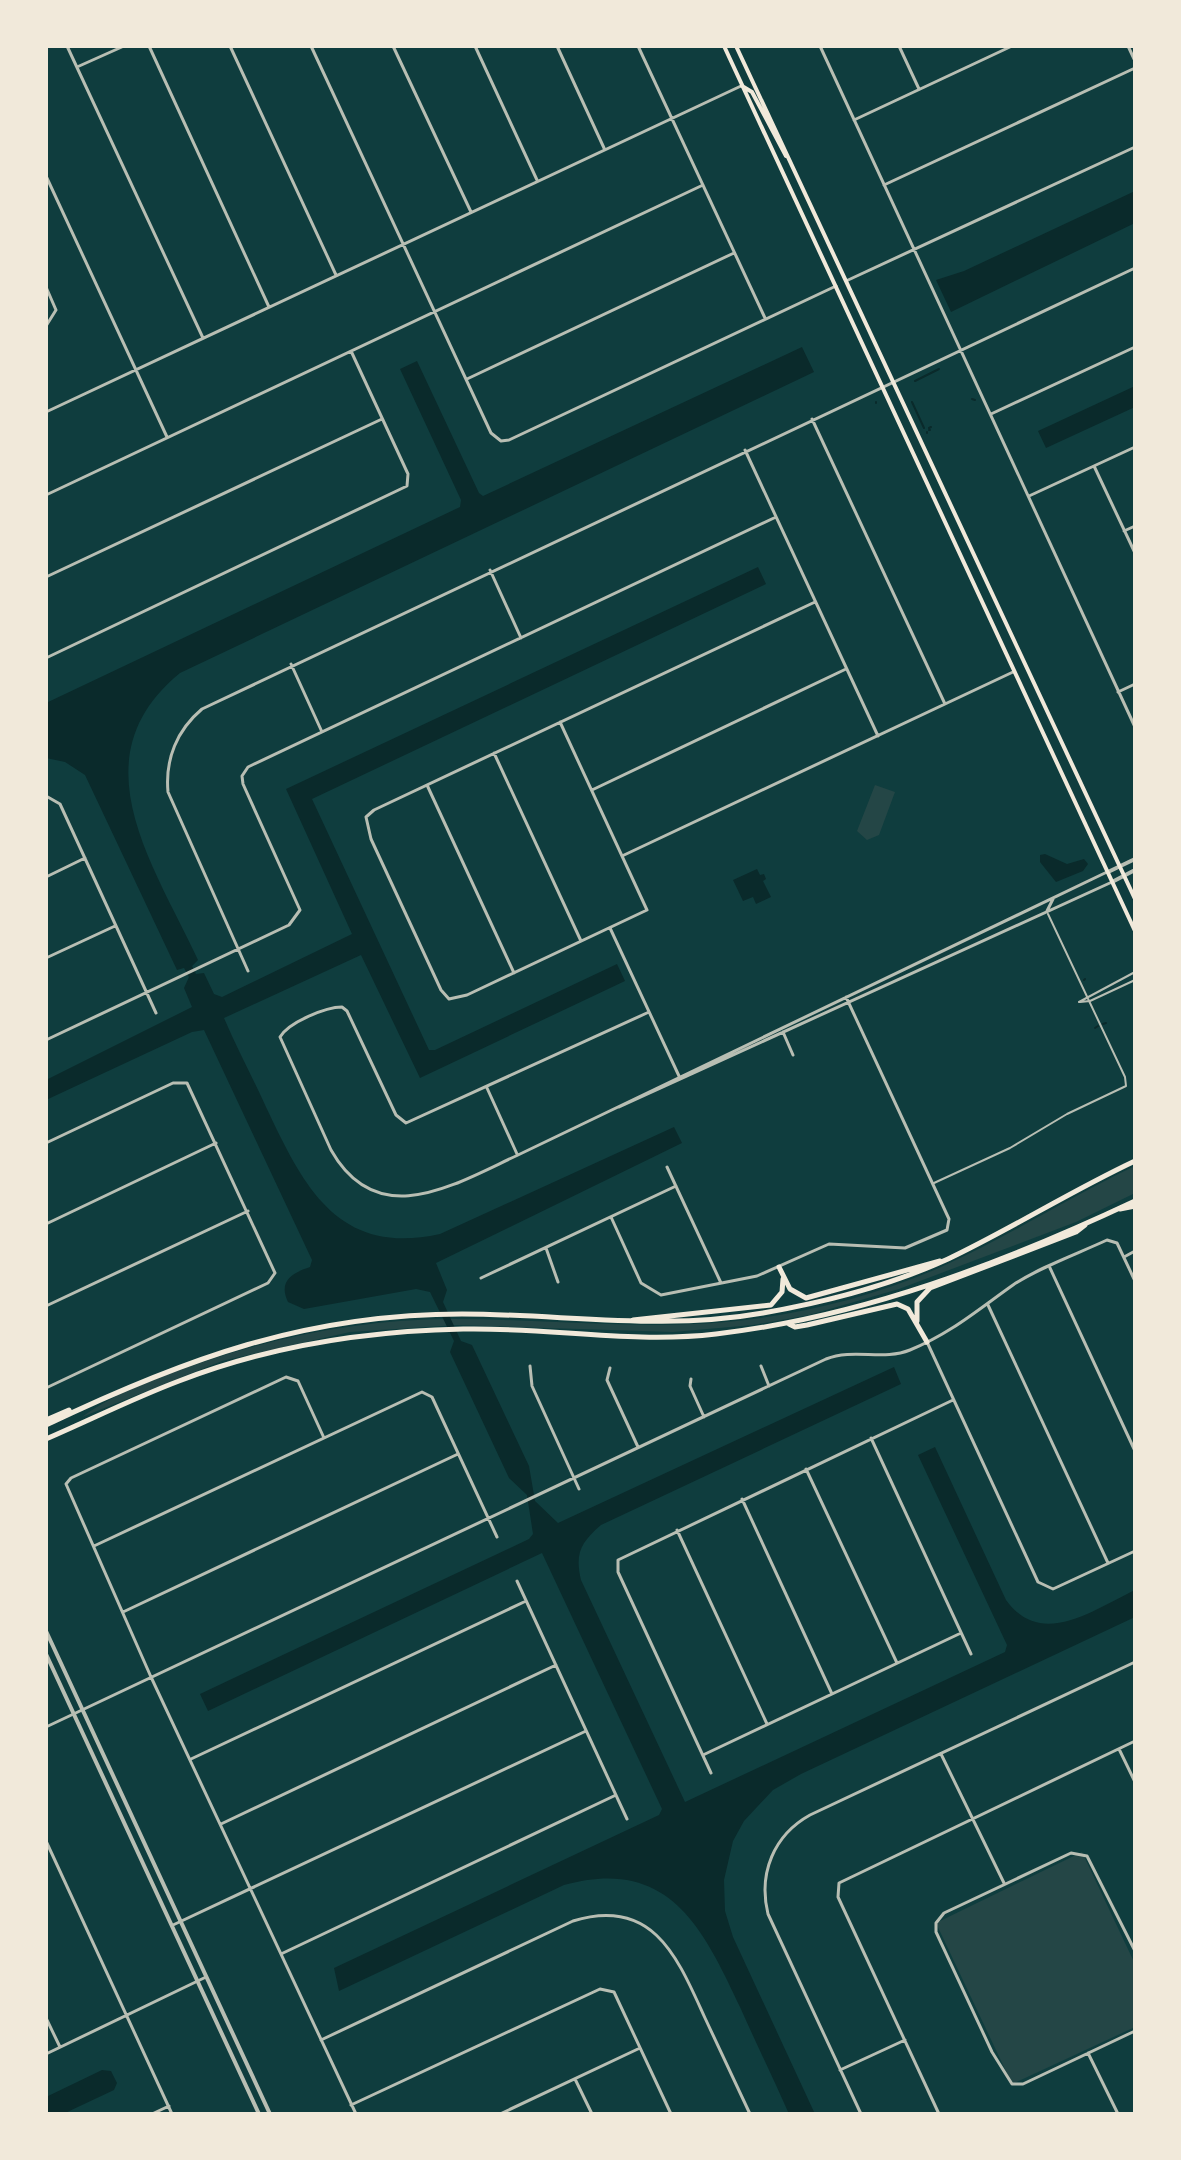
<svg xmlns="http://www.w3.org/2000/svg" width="1181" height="2160" font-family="'Playfair Display',serif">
  <rect width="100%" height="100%" fill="#0f3d3e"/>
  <!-- green -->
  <path fill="#244646" d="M875 785 895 792 879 835 867 840 857 831Z
    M1135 1166V1193L1076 1222 899 1289 809 1315 753 1325 673 1332 457 1325 350 1332 222 1361 82 1417C118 1391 161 1376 203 1362 283 1335 367 1319 453 1319 556 1319 657 1333 761 1318 822 1309 885 1292 941 1267 1008 1237 1069 1197 1135 1166Z
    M1082 1852 1135 1964V2027L1012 2084 936 1923Z"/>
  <!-- water -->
  <path fill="#0a2a2b" d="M1135 191V223L951 312 936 280 964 271Z
    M802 347 814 372 180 673C76 758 154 865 198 960L192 966 196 974 204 973 214 994 222 997 352 934 286 789 758 567 766 584 312 799 429 1050H435L617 964 625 981 420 1078 361 955 224 1018C237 1049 253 1078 266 1107 303 1185 337 1257 440 1234L674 1127 682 1143 436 1263 447 1290 443 1302 461 1341 472 1345 529 1466 535 1501 558 1523 894 1367 901 1384 601 1525C580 1543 575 1554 581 1580L685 1802 1005 1652 1007 1645 918 1455 935 1447 1006 1600C1041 1649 1093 1610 1135 1590V1617L801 1774 773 1790 744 1821 733 1841 724 1880 725 1911 733 1937 815 2114H789C773 2078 756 2043 740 2007 703 1928 669 1856 564 1885L339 1991 334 1968 659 1815 662 1809 542 1553 208 1711 200 1694 529 1539 533 1534 527 1495 509 1478 450 1352 454 1341 430 1292 416 1289 304 1309 288 1302C278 1281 292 1273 310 1267L312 1260 204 1030 192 1032 46 1100V1080L192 1007 184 988 189 977 184 968 177 970 85 775 65 762 46 758V703L460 507 461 500 400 369 417 361 479 493 483 496Z
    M1135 386V407L1046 448 1038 431Z
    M1045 854 1067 864 1084 859 1088 864 1083 871 1056 882 1040 862V855Z
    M757 869 760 875 764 874 766 879 763 881 771 897 756 904 753 897 743 901 733 880Z
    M102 2070 111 2071 117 2083 114 2090 63 2114H46V2097Z"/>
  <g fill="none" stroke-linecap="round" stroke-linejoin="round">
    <!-- stream -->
    <path stroke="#0a2a2b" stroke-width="2" d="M915 381 939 369
      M972 399 975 400
      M912 402 924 428
      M876 403V402
      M929 428 931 427
      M929 430H930
      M927 433V432
      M1084 980 1085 979
      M1103 1024 1106 1023
      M1095 1028 1098 1026"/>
    <!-- service -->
    <path stroke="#b8beb3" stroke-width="2" d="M1079 1002 1135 972
      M1080 1002 1090 1001 1135 980
      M934 1183 1010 1148 1067 1114 1126 1086 1125 1077 1048 914"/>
    <!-- minor -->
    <path stroke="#b8beb3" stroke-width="3" d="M67 46 203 338
      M149 46 269 307
      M230 46 336 275
      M311 46 491 433 501 441 509 440 836 286
      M393 46 471 212
      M475 46 537 180
      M557 46 604 148
      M638 46 765 318
      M820 46 1135 727
      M899 46 919 89
      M1128 46 1135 61
      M77 67 124 46
      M854 120 1012 46
      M46 176 167 437
      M884 185 1135 68
      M846 281 1135 147
      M46 287 56 310 46 326
      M467 379 734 253
      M46 412 741 86
      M991 414 1135 347
      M812 419 945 704
      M745 450 878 736
      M1094 466 1135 553
      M46 495 703 185
      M1029 496 1135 447
      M1124 531 1135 526
      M490 570 521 638
      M46 577 382 419
      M46 658 407 486 408 474 351 351
      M291 664 322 732
      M1118 692 1135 684
      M560 722 647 910 467 995 449 999 441 990 371 839 366 817 374 810 815 602
      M494 753 581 941
      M427 785 514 973
      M592 790 846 669
      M46 796 60 804 156 1013
      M622 856 1013 672
      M46 877 85 858
      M1047 911 1053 899
      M610 928 679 1076
      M46 958 115 926
      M248 971 168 792C165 759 177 730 202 709L1135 268
      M649 1012 406 1123 396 1115 347 1011 342 1007C326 1007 289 1022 280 1037L331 1150C378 1233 455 1184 518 1155L1107 872
      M783 1032 793 1055
      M46 1040 289 925 300 910 243 784 242 776 248 767 776 517
      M487 1088 517 1154
      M619 1107 1112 882
      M46 1143 173 1083H187L275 1273 268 1283 46 1388
      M667 1167 721 1283
      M611 1217 641 1283 661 1295 757 1276 829 1244 905 1248 947 1230 949 1219 846 997
      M46 1224 216 1143
      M546 1248 558 1282
      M1124 1257 1135 1251
      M1050 1268 1135 1451
      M481 1278 676 1186
      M988 1305 1108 1563
      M46 1306 248 1211
      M927 1342 1038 1582 1053 1589 1135 1551
      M530 1366 532 1386 579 1489
      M761 1366 769 1386
      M610 1368 607 1380 638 1447
      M691 1379 690 1386 704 1417
      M324 1438 298 1381 286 1377 71 1478 66 1484 151 1677 356 2114
      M871 1438 971 1654
      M806 1469 897 1663
      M742 1499 832 1694
      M677 1530 767 1724
      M94 1546 422 1392 432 1397 497 1537
      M517 1581 627 1819
      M123 1612 458 1454
      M46 1727 826 1359C854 1348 883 1361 910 1350 950 1334 979 1309 1013 1285 1040 1267 1077 1254 1107 1240L1117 1243 1135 1281
      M1119 1749 1135 1782
      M941 1754 1004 1883
      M703 1755 961 1633
      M191 1759 526 1601
      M711 1773 618 1572V1560L953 1400
      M221 1824 556 1665
      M46 1841 172 2114
      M173 1925 586 1731
      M1135 1951 1087 1856 1071 1853 944 1913 936 1923V1932L992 2052 1012 2084H1023L1135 2031
      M281 1954 616 1795
      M46 2018 60 2047
      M321 2040 573 1921C654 1896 678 1959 705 2018 720 2050 735 2082 750 2114
      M1088 2053 1118 2114
      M46 2054 206 1977
      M840 2070 905 2040
      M575 2079 592 2114
      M351 2105 600 1989 614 1992 671 2114
      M152 2114 169 2106
      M500 2114 640 2048
      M861 2114 768 1914C758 1873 774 1835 810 1815L1135 1662
      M939 2114 838 1897 839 1883 1135 1741
      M1132 2114 1135 2113"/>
    <!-- tertiary -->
    <path stroke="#b8beb3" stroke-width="4" d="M1108 872 1135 859
      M1112 882 1135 870
      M46 1631 270 2114
      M46 1654 259 2114"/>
    <!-- secondary -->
    <path stroke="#f1e9da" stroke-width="4" d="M724 46 1135 931
      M736 46 1135 899
      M742 86 752 92 786 156"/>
    <!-- trunk -->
    <path stroke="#f1e9da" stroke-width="5" d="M1120 1209 1135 1206
      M779 1267 790 1289 806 1298 940 1261
      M633 1320 771 1305 782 1292 783 1279
      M917 1321V1302L930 1288 1076 1232 1085 1225
      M789 1324 795 1327 807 1325 897 1304 908 1309 927 1342
      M46 1420 69 1410
      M46 1425C184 1359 306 1314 462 1314 563 1314 662 1331 763 1313 826 1302 889 1286 948 1259 1011 1229 1071 1191 1135 1161
      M46 1439C90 1420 134 1398 179 1381 269 1346 366 1331 463 1329 548 1327 631 1344 716 1334 862 1317 1003 1263 1135 1201"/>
  </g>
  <!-- border -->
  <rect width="1181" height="2160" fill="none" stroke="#f1e9da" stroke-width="96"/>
</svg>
